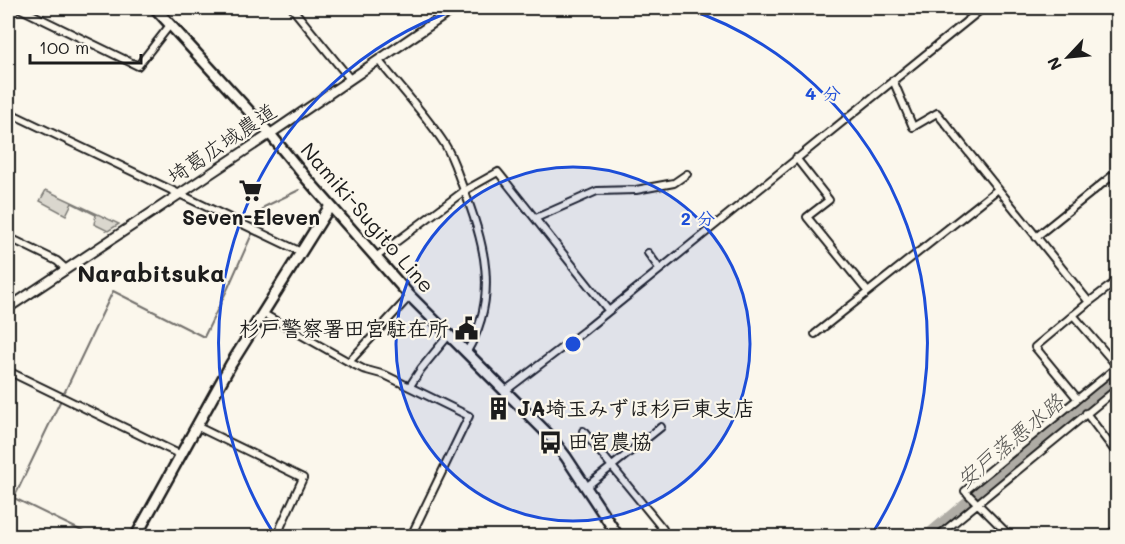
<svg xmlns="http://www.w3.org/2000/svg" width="1125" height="544" font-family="Mali,'Klee One',sans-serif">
  <rect width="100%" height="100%" fill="#fbf7ec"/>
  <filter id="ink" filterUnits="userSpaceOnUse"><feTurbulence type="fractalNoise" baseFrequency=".0167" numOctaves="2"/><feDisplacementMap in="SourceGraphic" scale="12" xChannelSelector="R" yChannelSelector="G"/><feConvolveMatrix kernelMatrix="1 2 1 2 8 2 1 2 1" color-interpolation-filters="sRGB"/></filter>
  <g filter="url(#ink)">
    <!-- green -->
    <path fill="#dad7ce" stroke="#7b7a75" stroke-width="1.5" d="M46 190 119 224 108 231 94 224 96 215 72 203 66 215 40 201Z"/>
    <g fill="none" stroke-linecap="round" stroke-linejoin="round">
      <!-- stream -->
      <path stroke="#74726e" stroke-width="2" d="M92 536 14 498 113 291 204 337 228 288 264 207 299 190"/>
      <!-- river -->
      <path stroke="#afaca5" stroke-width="14" d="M929 536 1118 378"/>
      <defs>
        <path id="minor" d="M19 8 138 66 170 25
          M292 8 350 79
          M378 60C400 87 425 114 444 143 452 155 457 172 462 185 485 242 500 298 466 353
          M893 80 913 127 937 113 1089 302 1118 280
          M8 112 301 252
          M796 158 829 200 807 217 868 292
          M536 218 597 191 636 190 674 183 687 174
          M8 237 57 261 66 269
          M1036 237 1118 171
          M648 253 659 268
          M376 257 464 191 498 172 608 310
          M262 313 349 362 363 369 385 375 469 416 411 536
          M1073 315 1117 366
          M815 334 998 189
          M349 362 410 296
          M8 371 181 455
          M410 386 421 369 448 336
          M505 391 584 331 983 8
          M1077 398 1035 347 1089 302
          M1086 413 1118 455
          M196 426 303 478 281 526 279 536
          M583 431 663 529V536
          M586 487 661 427
          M965 491 1118 366
          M968 494 1010 536
          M938 536 1118 388
          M1107 536 1118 528"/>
        <path id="tertiary" d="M8 308 270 134 455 8"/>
        <path id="secondary" d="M155 8 270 134 306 178 410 296 549 435 566 457 618 536
          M136 536 231 364 330 206"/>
      </defs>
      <!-- minor casing -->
      <use href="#minor" stroke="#1c1c1c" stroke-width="10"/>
      <!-- tertiary casing -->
      <use href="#tertiary" stroke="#1c1c1c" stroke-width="12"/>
      <!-- secondary casing -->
      <use href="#secondary" stroke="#1c1c1c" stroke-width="14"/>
      <!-- minor -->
      <use href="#minor" stroke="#fbf7ec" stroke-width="6"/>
      <!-- tertiary -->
      <use href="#tertiary" stroke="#fbf7ec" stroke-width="8"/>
      <!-- secondary -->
      <use href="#secondary" stroke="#fbf7ec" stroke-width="9"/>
    </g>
  </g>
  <!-- distance rings -->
  <circle cx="573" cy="344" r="177" fill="#1d4ed8" fill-opacity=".12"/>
  <g fill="none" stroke="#1d4ed8" stroke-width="3">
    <circle cx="573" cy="344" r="177"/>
    <path d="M274 534A354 354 0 0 1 461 8M685 8A354 354 0 0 1 872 534"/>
  </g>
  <!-- icons -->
  <defs>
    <symbol id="supermarket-bare" viewBox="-9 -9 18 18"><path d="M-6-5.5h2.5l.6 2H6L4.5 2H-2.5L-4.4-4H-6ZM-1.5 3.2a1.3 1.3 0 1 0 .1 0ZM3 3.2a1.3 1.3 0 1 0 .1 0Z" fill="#1c1c1c" stroke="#fbf7ec" stroke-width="2.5" paint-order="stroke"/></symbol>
    <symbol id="civic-bare" viewBox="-9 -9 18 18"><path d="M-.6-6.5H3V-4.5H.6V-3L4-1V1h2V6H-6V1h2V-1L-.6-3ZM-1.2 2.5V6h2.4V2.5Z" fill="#1c1c1c" stroke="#fbf7ec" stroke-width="2.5" paint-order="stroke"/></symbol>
    <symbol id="building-bare" viewBox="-9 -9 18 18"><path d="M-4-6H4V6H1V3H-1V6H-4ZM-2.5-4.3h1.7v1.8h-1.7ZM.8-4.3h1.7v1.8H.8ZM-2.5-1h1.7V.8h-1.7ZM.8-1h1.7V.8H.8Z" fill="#1c1c1c" stroke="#fbf7ec" stroke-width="2.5" paint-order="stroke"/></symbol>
    <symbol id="bus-bare" viewBox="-9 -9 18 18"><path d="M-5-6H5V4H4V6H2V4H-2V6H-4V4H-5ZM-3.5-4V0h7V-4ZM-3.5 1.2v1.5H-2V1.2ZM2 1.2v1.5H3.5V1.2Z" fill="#1c1c1c" stroke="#fbf7ec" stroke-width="2.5" paint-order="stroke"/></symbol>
  </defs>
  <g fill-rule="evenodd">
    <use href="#supermarket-bare" x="234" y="174" width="33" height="33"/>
    <use href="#civic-bare" x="450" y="312" width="33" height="33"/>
    <use href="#building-bare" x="482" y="392" width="33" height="33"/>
    <use href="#bus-bare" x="534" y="426" width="33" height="33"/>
  </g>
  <g text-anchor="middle" stroke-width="4.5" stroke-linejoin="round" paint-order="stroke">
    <!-- street labels -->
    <g font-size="21" fill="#1c1c1c" stroke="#fbf7ec">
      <text transform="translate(222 144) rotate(-34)" y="7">埼葛広域農道</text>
      <text transform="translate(367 218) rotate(49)" y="7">Namiki-Sugito Line</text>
    </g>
    <!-- poi labels -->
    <g font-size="21" font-weight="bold" fill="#1c1c1c" stroke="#fbf7ec" text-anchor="start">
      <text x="251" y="225" text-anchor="middle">Seven-Eleven</text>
      <text x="449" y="336" text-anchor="end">杉戸警察署田宮駐在所</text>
      <text x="517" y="416">JA埼玉みずほ杉戸東支店</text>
      <text x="568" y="449">田宮農協</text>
    </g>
    <!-- water labels -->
    <g font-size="22" font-style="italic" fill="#575653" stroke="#fbf7ec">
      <text transform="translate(1010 441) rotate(-40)" y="8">安戸落悪水路</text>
    </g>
    <!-- quarter labels -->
    <g font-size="24" font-weight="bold" fill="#1c1c1c" stroke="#fbf7ec">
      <text x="151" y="282">Narabitsuka</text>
    </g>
  </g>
  <circle cx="573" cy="344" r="9" fill="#1d4ed8" stroke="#fbf7ec" stroke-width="3"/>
  <g font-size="18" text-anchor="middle" font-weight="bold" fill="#1d4ed8" stroke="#fbf7ec" stroke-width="4.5" stroke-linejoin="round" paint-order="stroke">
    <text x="823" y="100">4 分</text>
    <text x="698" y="225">2 分</text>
  </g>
  <!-- margin -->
  <rect width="1125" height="544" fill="none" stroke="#fbf7ec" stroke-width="30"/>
  <rect x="15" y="15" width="1095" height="514" fill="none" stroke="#1c1c1c" stroke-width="2" filter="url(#ink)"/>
  <!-- north arrow -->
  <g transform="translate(1068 57) rotate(244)" stroke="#fbf7ec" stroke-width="4.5" paint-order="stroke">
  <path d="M0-4.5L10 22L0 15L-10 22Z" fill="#1c1c1c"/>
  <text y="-9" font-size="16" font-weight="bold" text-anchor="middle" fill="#1c1c1c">N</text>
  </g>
  <!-- scale -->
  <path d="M30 54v9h111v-9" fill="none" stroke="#1c1c1c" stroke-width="3"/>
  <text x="39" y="54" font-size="18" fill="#1c1c1c" stroke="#fbf7ec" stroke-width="4.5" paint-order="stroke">100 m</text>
</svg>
